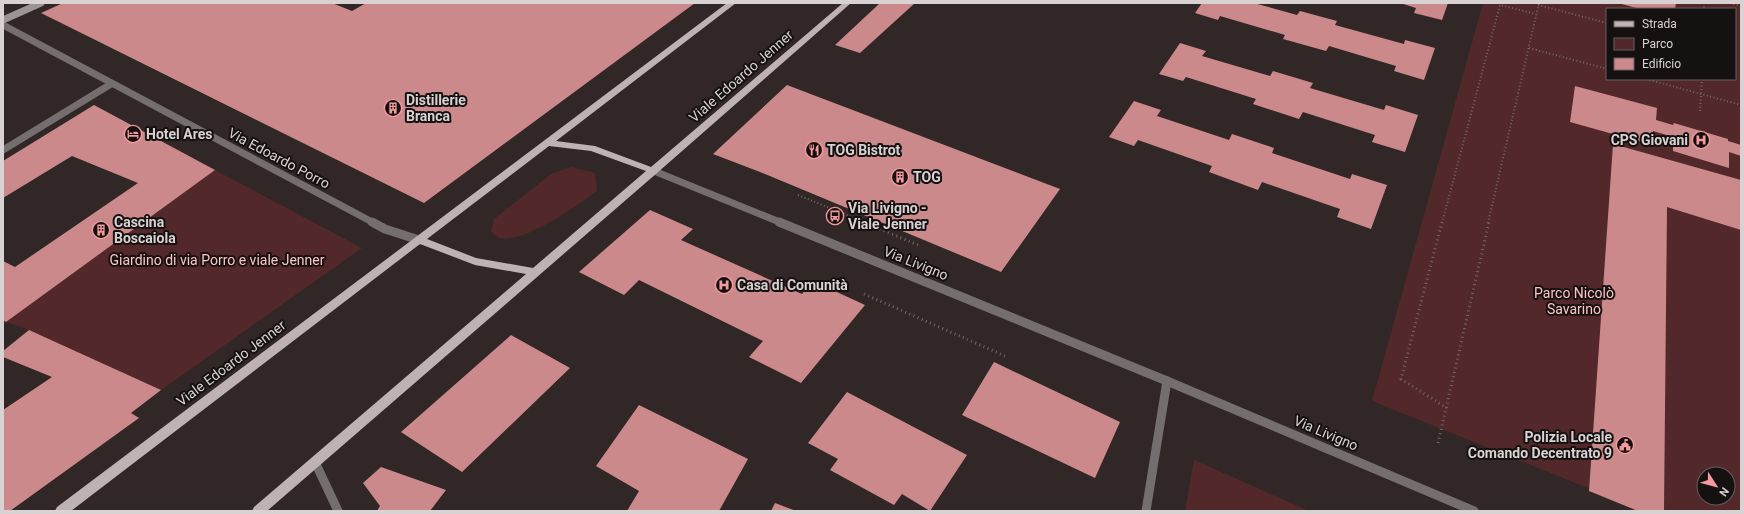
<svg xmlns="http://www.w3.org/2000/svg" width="1744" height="514" font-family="Roboto,sans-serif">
  <rect width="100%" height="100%" fill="#322727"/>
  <!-- green -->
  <path fill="#52282a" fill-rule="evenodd" d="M1483 3H1741V511H1645L1372 401ZM1607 9H1735V79H1607ZM1704 474H1728V498H1704Z
    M571 167 595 173 597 191C578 205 525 243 501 238 497 238 493 233 491 231L494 219 551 174Z
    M215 170 362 248 161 390 29 330 6 322Z
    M1194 460 1309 511H1185Z"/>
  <!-- building -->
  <path fill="#cc898b" d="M63 3H332L352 11 366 3H695L424 203 41 13Z
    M880 3H915L860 53 835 45Z
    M1202 3H1254L1297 15 1300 11 1337 21 1335 25 1404 44 1405 40 1435 48 1424 80 1394 71 1396 66 1329 46 1326 51 1283 39 1285 35 1220 16 1218 20 1195 13Z
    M1400 3H1448L1442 20 1414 13 1416 8Z
    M1618 3H1676L1675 9H1640Z
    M1180 43 1206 51 1202 56 1270 76 1273 71 1313 83 1310 88 1384 110 1386 105 1418 115 1405 152 1372 142 1375 135 1303 112 1299 119 1253 104 1256 99 1186 77 1183 81 1159 74Z
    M787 85 1060 189 1001 272 760 172 713 154Z
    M1575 86 1657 108 1656 120 1673 125 1674 123 1728 139V141L1741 145V156L1729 152V168L1673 151V137L1653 131 1652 145 1570 122Z
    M1134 101 1161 110 1157 116 1229 140 1232 134 1274 148 1272 153 1350 179 1352 174 1387 185 1371 229 1337 217 1340 209 1262 182 1258 190 1209 172 1212 166 1138 140 1134 146 1109 137Z
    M94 105 215 170 6 322 3 320V261L15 267 138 183 72 156 3 198V161Z
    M1613 144 1741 180V230L1667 207 1664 511H1638L1589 491Z
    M650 210 693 229 681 240 802 294 813 281 865 305 801 383 749 357 763 341 639 280 624 295 579 272Z
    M29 330 161 390 131 413 139 418 10 511H3V410L52 377 3 357V351Z
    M511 335 570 368 462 472 401 432Z
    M994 362 1120 422 1095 478 962 415Z
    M847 392 967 455 930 511 902 494 894 505 830 470 838 459 808 443Z
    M639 405 748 459 719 511H627L639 491 596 466Z
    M381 467 446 490 430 511H377L380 506 363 483Z
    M775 503 796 511H771Z"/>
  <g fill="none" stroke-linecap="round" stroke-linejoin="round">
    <!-- path-far1 -->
    <path stroke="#716868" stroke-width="2" stroke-dasharray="1 2.5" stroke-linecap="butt" d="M1704 3V9
      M1730 3 1741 6
      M1538 5 1607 23
      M1529 48 1607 69
      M1646 79 1741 105
      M1700 111 1702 79
      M798 195 866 223
      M1442 223 1500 5 1536 14
      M1488 223 1539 3"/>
    <!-- path -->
    <path stroke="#716868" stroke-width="3" stroke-dasharray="1 3.5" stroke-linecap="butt" d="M863 222 918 245
      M1442 222 1401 379 1447 408
      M864 294 1005 356
      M1438 443 1489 222"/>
    <!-- service -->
    <path stroke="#746e6e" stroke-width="9" d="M315 462 338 511
      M1146 511 1167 381"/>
    <!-- minor-far1 -->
    <path stroke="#746e6e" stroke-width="7" d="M3 25 374 223
      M3 150 111 84
      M654 171 782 223"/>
    <!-- minor -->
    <path stroke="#746e6e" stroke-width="9" d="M372 222 385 229 419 240
      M779 222 1167 381 1474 511"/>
    <!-- secondary -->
    <path stroke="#9d9494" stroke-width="7" d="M3 20 41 3"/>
    <!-- primary -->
    <path fill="#beb2b2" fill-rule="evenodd" d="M727 3H736L556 141 595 146 651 167 843 3H851L657 173 267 511H252L254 507 526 274 475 265 420 244 71 511H55L57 507ZM549 146 591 151 646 171 533 268 476 258 427 239Z"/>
  </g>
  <!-- icons -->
  <defs>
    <symbol id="building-ring" viewBox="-11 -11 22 22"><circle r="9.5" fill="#161111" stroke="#f59b9e" stroke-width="1.5"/><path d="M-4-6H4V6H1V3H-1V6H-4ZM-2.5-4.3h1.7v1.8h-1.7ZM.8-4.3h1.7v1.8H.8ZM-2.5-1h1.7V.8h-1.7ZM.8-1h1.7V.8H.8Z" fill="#f59b9e"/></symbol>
    <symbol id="hotel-ring" viewBox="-11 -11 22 22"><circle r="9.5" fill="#161111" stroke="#f59b9e" stroke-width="1.5"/><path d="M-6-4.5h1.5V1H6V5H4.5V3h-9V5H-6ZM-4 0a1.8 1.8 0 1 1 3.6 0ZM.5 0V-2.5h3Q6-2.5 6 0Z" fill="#f59b9e"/></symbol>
    <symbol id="hospital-ring" viewBox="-11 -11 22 22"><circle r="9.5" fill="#161111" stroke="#f59b9e" stroke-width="1.5"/><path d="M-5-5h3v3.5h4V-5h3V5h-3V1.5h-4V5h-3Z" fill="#f59b9e"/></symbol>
    <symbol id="restaurant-ring" viewBox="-11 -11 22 22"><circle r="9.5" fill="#161111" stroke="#f59b9e" stroke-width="1.5"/><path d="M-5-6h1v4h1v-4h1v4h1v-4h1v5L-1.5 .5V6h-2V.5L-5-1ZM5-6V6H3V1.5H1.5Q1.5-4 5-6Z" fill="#f59b9e"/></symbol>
    <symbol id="bus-ring" viewBox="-11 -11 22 22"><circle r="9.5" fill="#161111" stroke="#f59b9e" stroke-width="1.5"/><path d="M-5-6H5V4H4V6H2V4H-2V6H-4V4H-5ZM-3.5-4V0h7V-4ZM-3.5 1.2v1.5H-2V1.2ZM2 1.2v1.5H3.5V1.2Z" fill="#f59b9e"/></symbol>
    <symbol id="civic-ring" viewBox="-11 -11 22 22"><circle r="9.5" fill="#161111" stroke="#f59b9e" stroke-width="1.5"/><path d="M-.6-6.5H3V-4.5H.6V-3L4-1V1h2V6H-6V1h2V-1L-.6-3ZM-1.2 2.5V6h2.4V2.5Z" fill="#f59b9e"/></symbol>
  </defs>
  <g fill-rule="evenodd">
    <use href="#building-ring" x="383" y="98" width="20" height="20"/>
    <use href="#hotel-ring" x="123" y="124" width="20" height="20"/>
    <use href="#hospital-ring" x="1691" y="130" width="20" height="20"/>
    <use href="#restaurant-ring" x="804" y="140" width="20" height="20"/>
    <use href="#building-ring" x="890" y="167" width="20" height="20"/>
    <use href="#bus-ring" x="825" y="206" width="20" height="20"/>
    <use href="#building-ring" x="91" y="220" width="20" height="20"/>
    <use href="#hospital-ring" x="714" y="275" width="20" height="20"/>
    <use href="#civic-ring" x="1615" y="435" width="20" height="20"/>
  </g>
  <g text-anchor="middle" stroke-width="4" stroke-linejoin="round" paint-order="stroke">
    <!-- street labels -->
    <g font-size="14" fill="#d9d2d2" stroke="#161111">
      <text transform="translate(741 76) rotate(-41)" y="5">Viale Edoardo Jenner</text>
      <text transform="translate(279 158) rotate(28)" y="5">Via Edoardo Porro</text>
      <text transform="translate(916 263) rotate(22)" y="5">Via Livigno</text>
      <text transform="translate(231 363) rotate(-37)" y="5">Viale Edoardo Jenner</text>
      <text transform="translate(1326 433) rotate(23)" y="5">Via Livigno</text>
    </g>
    <!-- poi labels -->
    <g font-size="14" font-weight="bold" fill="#d9d2d2" stroke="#161111" text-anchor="start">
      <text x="406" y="105">Distillerie<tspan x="406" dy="16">Branca</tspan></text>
      <text x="146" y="139">Hotel Ares</text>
      <text x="1688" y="145" text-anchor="end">CPS Giovani</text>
      <text x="827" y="155">TOG Bistrot</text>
      <text x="913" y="182">TOG</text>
      <text x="848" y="213">Via Livigno -<tspan x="848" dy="16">Viale Jenner</tspan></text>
      <text x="114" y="227">Cascina<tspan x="114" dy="16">Boscaiola</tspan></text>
      <text x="737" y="290">Casa di Comunità</text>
      <text x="1612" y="442" text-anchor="end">Polizia Locale<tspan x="1612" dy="16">Comando Decentrato 9</tspan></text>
    </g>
    <!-- park labels -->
    <g font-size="14" fill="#fdc3c4" stroke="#161111">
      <text x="217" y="265">Giardino di via Porro e viale Jenner</text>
      <text x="1574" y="298">Parco Nicolò<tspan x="1574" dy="16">Savarino</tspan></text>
    </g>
  </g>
  <!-- border -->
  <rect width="1744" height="514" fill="none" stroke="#d9d2d2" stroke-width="8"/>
  <!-- legend -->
  <rect x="1606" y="8" width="130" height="72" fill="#161111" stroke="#645e5e"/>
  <rect x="1614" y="21" width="20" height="6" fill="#beb2b2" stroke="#645e5e"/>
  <text x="1642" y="28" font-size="12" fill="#d9d2d2">Strada</text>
  <rect x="1614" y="38" width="20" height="12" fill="#52282a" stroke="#645e5e"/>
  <text x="1642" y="48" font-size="12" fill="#d9d2d2">Parco</text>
  <rect x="1614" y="58" width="20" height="12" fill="#cc898b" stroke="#645e5e"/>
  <text x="1642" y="68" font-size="12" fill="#d9d2d2">Edificio</text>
  <!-- north arrow -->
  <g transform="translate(1716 486) rotate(126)"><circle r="19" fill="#161111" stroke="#645e5e"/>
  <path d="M0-3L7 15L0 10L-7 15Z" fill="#f59b9e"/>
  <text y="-6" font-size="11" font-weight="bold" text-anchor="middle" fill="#d9d2d2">N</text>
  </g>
</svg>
